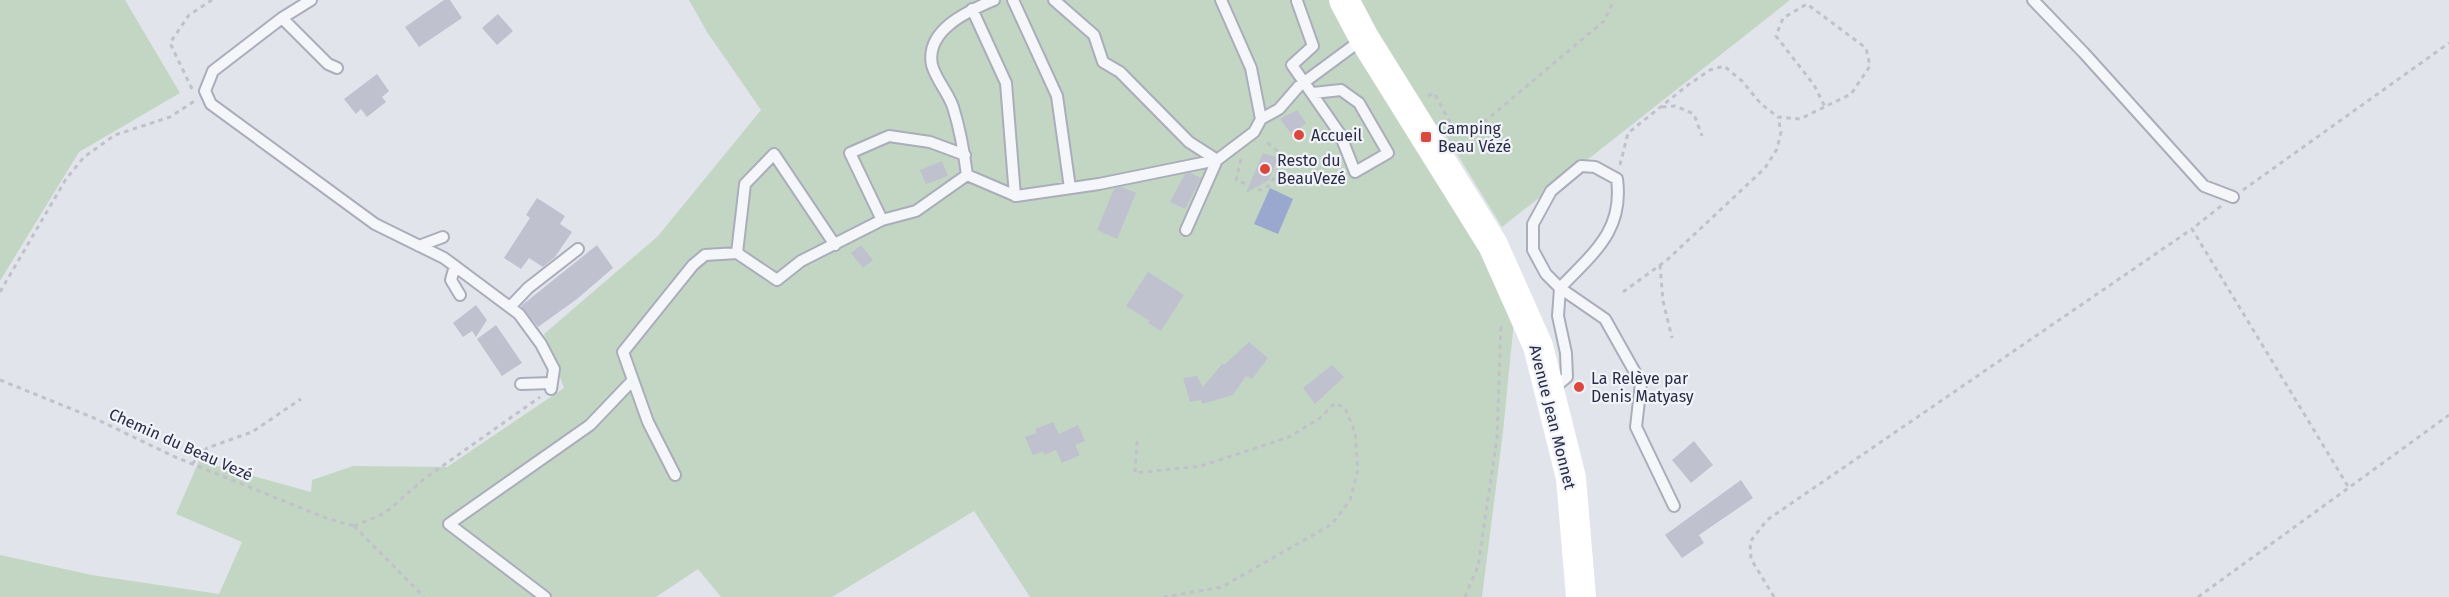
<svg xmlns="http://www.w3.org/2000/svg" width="2449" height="597" font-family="'Fira Sans',sans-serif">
  <rect width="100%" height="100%" fill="#e2e4ec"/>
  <!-- green -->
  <path fill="#c3d6c3" d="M0 0H125L180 93 79 152 0 281Z
    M689 0H1340L1471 226 1514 321 1503 432 1482 597H1030L974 511 832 597H721L698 569 656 597H0V555L92 575 219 594 242 542 176 514 199 461 311 492 312 480 353 466 447 467 564 388 544 334 658 236 761 110 707 32Z
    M1352 0H1790L1502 227 1444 133 1407 95Z"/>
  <!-- water -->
  <path fill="#9aa8cf" d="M1270 188 1293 199 1278 234 1254 224Z"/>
  <!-- building -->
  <path fill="#bfc1cf" d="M444 0H450L462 18 419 47 405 27Z
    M498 14 513 31 497 45 482 28Z
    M377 74 389 91 382 97 386 102 367 117 361 109 356 114 344 99Z
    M1297 110 1306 123 1292 135 1280 119Z
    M1263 153 1278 158 1269 180 1246 193Z
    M942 161 948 176 926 184 920 170Z
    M1191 173 1201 178 1185 209 1170 202 1185 174Z
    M1122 187 1136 193 1117 239 1097 230 1114 189Z
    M537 198 565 216 560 224 572 232 555 257 543 267 529 258 521 269 504 258 530 218 526 215Z
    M597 245 613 268 577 299 538 327 521 306Z
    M861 245 873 260 863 268 851 253Z
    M1148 272 1184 295 1161 331 1148 323 1150 321 1126 306Z
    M476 305 487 320 476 337 472 331 463 337 453 323Z
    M496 325 522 363 502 376 477 339Z
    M1249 342 1268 358 1252 379 1246 376 1233 395 1202 404 1201 400 1190 402 1183 378 1197 376 1203 387 1222 364 1224 365Z
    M1332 365 1344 377 1315 404 1303 388Z
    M1053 422 1059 434 1078 425 1085 441 1075 445 1080 455 1062 463 1056 450 1044 455 1043 451 1033 455 1025 437 1037 433 1035 429Z
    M1694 441 1713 465 1691 483 1672 460Z
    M1741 480 1753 498 1699 535 1704 543 1682 558 1665 535Z"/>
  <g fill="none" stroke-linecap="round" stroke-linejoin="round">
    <defs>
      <path id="service" d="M311 0 282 18 213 71 205 91 211 104 375 224 444 258 519 314 541 344 554 369 551 389
        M1013 0 1057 96 1070 188
        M1054 0 1094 35 1103 62 1120 72 1189 142 1217 160
        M2033 0 2084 53 2204 186 2233 197
        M1297 1 1313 46 1292 65 1340 134 1355 172 1388 153 1359 103 1341 90 1313 93
        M972 9 1006 83 1015 196
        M282 18 328 64 337 68
        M1261 119 1279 109 1299 86 1364 38
        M1581 166 1595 167 1617 179C1624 231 1593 253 1560 288L1546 274 1533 250V224L1551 191Z
        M967 175 1016 196 1099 184 1217 160
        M967 175C964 152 960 129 953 107 948 92 936 80 932 65 925 30 968 11 994 0
        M882 220 850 153 889 136 930 142 965 155
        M1186 230 1217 160 1254 132 1261 119 1251 68 1221 0
        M419 246 443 237
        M737 253 745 184 774 154 835 245
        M455 266 451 280 460 295
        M510 307 528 288 578 249
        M521 384 551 383
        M1553 389 1567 377 1566 353 1558 316 1560 288 1605 319 1641 383 1636 427 1674 506
        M675 475 648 422 623 352 693 265 705 255 737 253 777 280 801 261 882 220 916 211 967 175
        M545 597 449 524 590 425 633 380"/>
    </defs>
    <!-- service casing -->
    <use href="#service" stroke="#aaadba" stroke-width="14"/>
    <!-- path -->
    <path stroke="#c0c1ca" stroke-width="3" stroke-dasharray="4.5 4.5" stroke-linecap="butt" d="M192 89 170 43 189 15 212 0
      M1428 96 1434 93 1452 126 1467 133 1483 123 1604 21 1614 0
      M1662 107 1675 106 1694 114 1702 136
      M1241 159 1236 180 1261 190 1271 184 1284 156 1265 141
      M1620 165 1628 133 1688 85 1710 70 1724 66 1742 81 1761 104 1778 117 1800 119 1851 94 1870 66 1866 48 1807 4 1783 18 1776 36 1814 85 1825 107
      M2243 190 2449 43
      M2221 206 2192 229 2349 488
      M1660 265 1663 301 1672 338
      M0 292 66 179 84 157 115 135 170 117 196 100
      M1623 292 1667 260 1765 168 1777 149 1781 132 1778 117
      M0 380 94 418 175 457 326 518 354 526
      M1137 441 1135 473 1201 466 1289 437 1320 418 1335 403 1345 408 1355 432 1358 470 1350 500 1332 524 1222 587 1164 597
      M192 464 207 448 252 432 301 399
      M354 526 385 513 424 479 540 397
      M354 526 424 597
      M1465 597 1478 566 1497 438 1501 322
      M1774 597 1751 559 1750 542 1767 520 2192 229
      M2198 597 2449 415"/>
    <!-- service -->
    <use href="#service" stroke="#f5f6f9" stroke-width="10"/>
    <!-- secondary -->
    <path stroke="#fff" stroke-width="30" d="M1344 0 1364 38 1493 245 1538 346 1571 478 1581 597"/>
  </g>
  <!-- markers -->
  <g fill="#db493d" stroke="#f2f3f9" stroke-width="2">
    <circle cx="1299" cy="135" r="6"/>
    <rect x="1420" y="131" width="12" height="12" rx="3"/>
    <circle cx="1265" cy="169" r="6"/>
    <circle cx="1579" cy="387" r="6"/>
  </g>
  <g text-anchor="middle" stroke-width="4.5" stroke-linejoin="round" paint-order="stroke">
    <!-- poi labels -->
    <g font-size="16" fill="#282c46" stroke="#f2f3f9" text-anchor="start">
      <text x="1438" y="134">Camping<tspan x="1438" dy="18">Beau Vézé</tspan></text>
      <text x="1311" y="141">Accueil</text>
      <text x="1277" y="166">Resto du<tspan x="1277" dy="18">BeauVezé</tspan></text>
      <text x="1591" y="384">La Relève par<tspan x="1591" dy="18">Denis Matyasy</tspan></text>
    </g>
    <!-- street labels -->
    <g font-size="16" fill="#282c46" stroke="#f2f3f9">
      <text transform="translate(1553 417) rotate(76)" y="6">Avenue Jean Monnet</text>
      <text transform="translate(181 444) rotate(24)" y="6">Chemin du Beau Vezé</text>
    </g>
  </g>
</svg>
